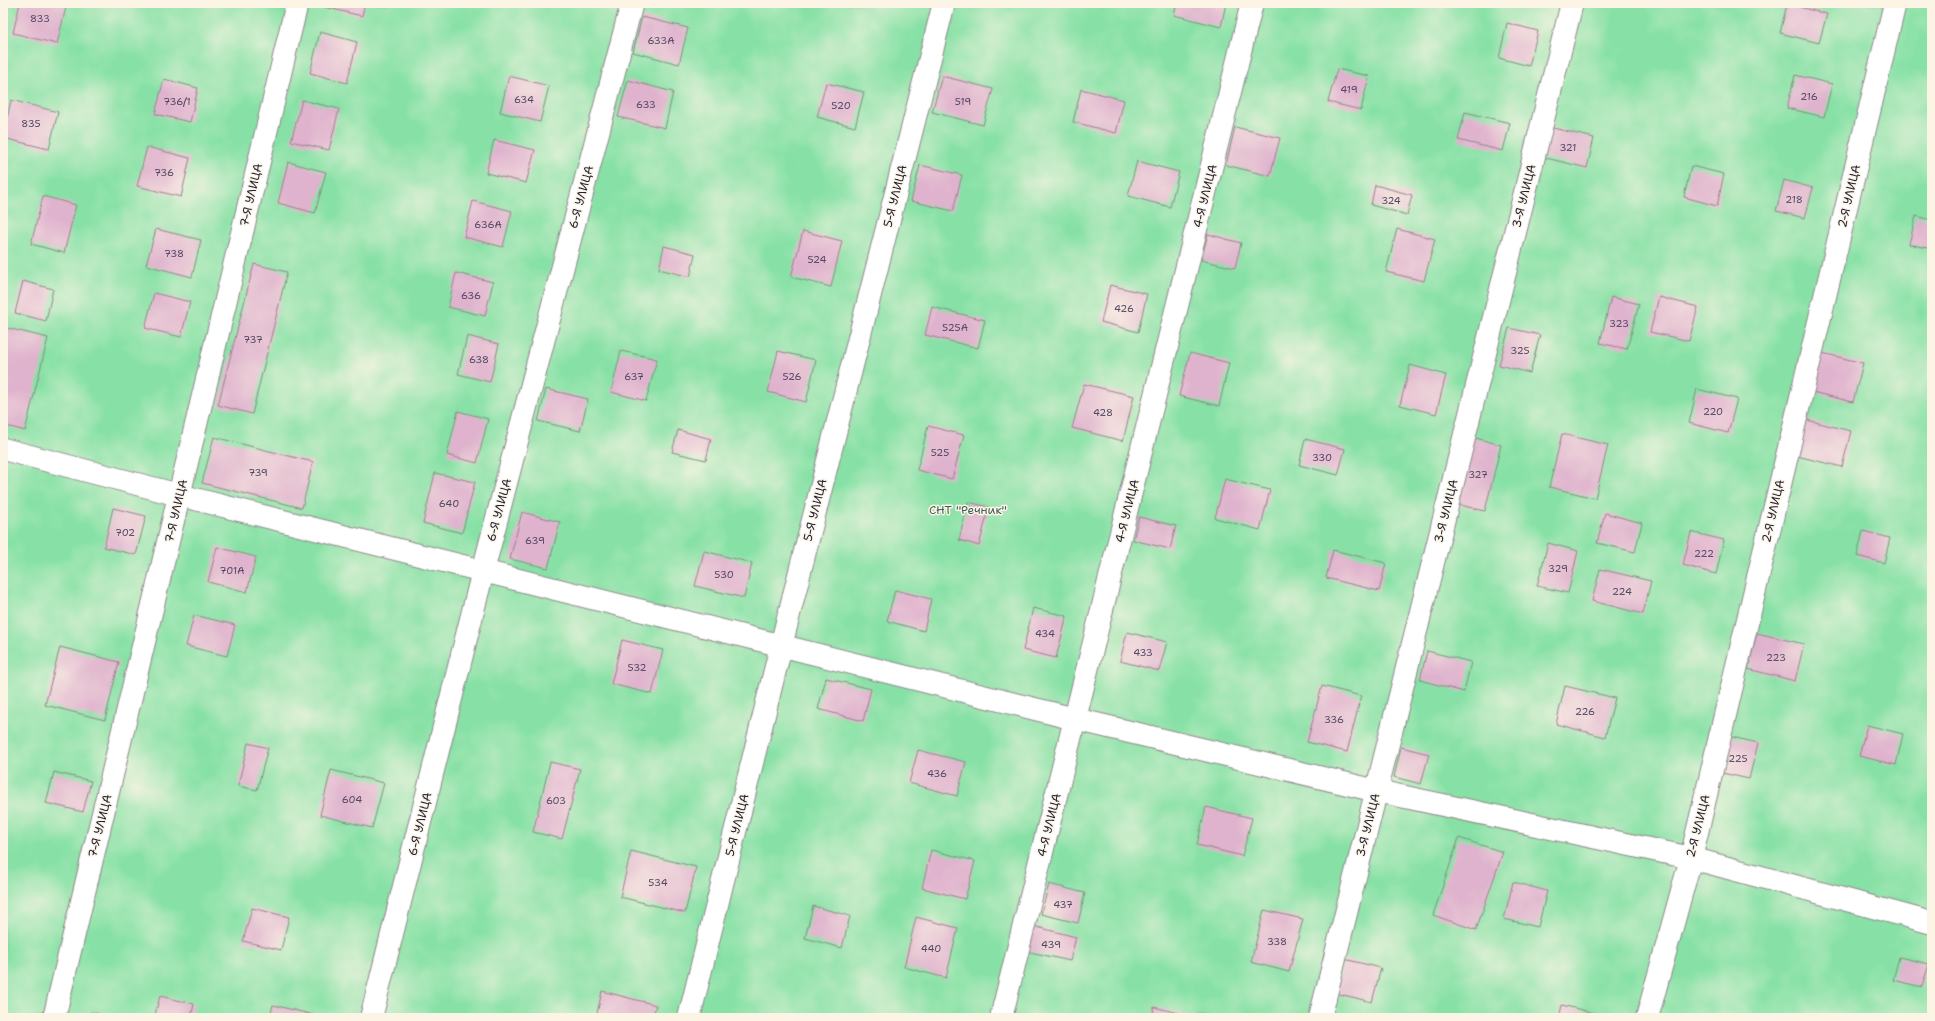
<svg xmlns="http://www.w3.org/2000/svg" width="1935" height="1021" font-family="'Shantell Sans',sans-serif">
  <rect width="100%" height="100%" fill="#fcf5e5"/>
  <filter id="ink" filterUnits="userSpaceOnUse"><feTurbulence type="fractalNoise" baseFrequency=".025" numOctaves="2"/><feDisplacementMap in="SourceGraphic" scale="8" xChannelSelector="R" yChannelSelector="G"/><feConvolveMatrix kernelMatrix="1 2 1 2 8 2 1 2 1" color-interpolation-filters="sRGB"/></filter>
  <filter id="wash" filterUnits="userSpaceOnUse"><feTurbulence type="fractalNoise" baseFrequency=".012" numOctaves="4" result="noise"/><feDisplacementMap in="SourceGraphic" scale="16" xChannelSelector="R" yChannelSelector="G"/><feGaussianBlur stdDeviation="0.9" result="paint"/><feColorMatrix in="noise" values="0 0 0 0 0 0 0 0 0 0 0 0 0 0 0 0 0 1.4 0 .05"/><feComposite in="paint" operator="in"/></filter>
  <g filter="url(#wash)">
    <rect width="100%" height="100%" fill="#f7e9d1"/>
    <!-- green -->
    <path fill="#87e1a6" stroke="#548270" d="M3 3H1932V1018H3Z"/>
    <g id="blocks">
      <!-- building -->
      <path fill="#dfb2cd" d="M20 3H67L57 44 13 33Z
        M325 3H365L362 16 324 7Z
        M1177 3H1226L1221 27 1174 15Z
        M1787 4 1827 14 1819 43 1780 33Z
        M642 17 688 28 679 64 633 52Z
        M1507 23 1538 31 1529 66 1499 58Z
        M320 32 357 42 347 83 310 73Z
        M1337 69 1369 76 1361 110 1328 102Z
        M1795 75 1832 84 1824 117 1787 108Z
        M509 76 549 86 540 122 500 112Z
        M942 76 993 89 983 125 932 112Z
        M164 79 198 88 190 122 155 114Z
        M628 80 673 92 665 128 618 117Z
        M826 83 864 92 855 127 817 117Z
        M1081 89 1124 100 1116 133 1073 122Z
        M11 100 58 112 49 149 3 138Z
        M302 100 339 109 329 150 291 141Z
        M1465 112 1510 123 1503 151 1458 140Z
        M1235 127 1280 138 1270 176 1226 165Z
        M1549 127 1594 138 1587 168 1542 157Z
        M494 140 535 150 526 183 486 173Z
        M147 147 190 158 181 197 137 186Z
        M1137 161 1179 172 1170 207 1128 196Z
        M288 162 326 172 315 213 278 203Z
        M920 165 962 175 953 211 911 201Z
        M1691 166 1724 174 1717 206 1684 197Z
        M1784 180 1813 188 1805 218 1776 211Z
        M1375 185 1412 195 1407 215 1371 205Z
        M43 196 76 205 64 253 31 244Z
        M473 201 512 211 503 247 464 237Z
        M1916 216 1932 220V249L1909 244Z
        M156 229 201 240 192 277 146 265Z
        M1397 229 1435 239 1424 281 1386 272Z
        M803 231 842 241 831 287 791 277Z
        M1208 234 1241 243 1235 268 1201 260Z
        M664 246 695 254 690 277 659 269Z
        M254 264 287 272 252 414 218 405Z
        M456 273 493 282 485 316 448 307Z
        M23 281 53 289 46 321 15 313Z
        M1110 285 1147 294 1138 332 1101 322Z
        M154 293 190 302 181 337 145 328Z
        M1611 297 1639 304 1627 349 1600 343Z
        M1659 297 1698 307 1689 341 1650 332Z
        M932 307 985 320 978 348 925 335Z
        M3 327 48 338 25 431 3 425Z
        M1509 328 1540 335 1530 373 1499 365Z
        M467 336 499 344 490 382 458 374Z
        M621 351 657 359 646 401 611 392Z
        M778 351 816 360 806 402 768 392Z
        M1190 353 1229 363 1219 406 1179 396Z
        M1822 353 1863 363 1853 402 1812 392Z
        M1410 365 1446 375 1436 414 1400 405Z
        M1084 384 1134 396 1123 441 1072 428Z
        M546 389 588 399 580 431 538 421Z
        M1697 389 1737 399 1728 433 1689 423Z
        M458 411 488 419 477 463 447 455Z
        M1807 420 1851 431 1842 467 1797 456Z
        M928 426 964 435 952 479 917 470Z
        M678 430 711 439 706 460 672 452Z
        M1562 434 1608 445 1595 498 1549 487Z
        M214 437 313 462 302 508 202 483Z
        M1472 437 1501 445 1485 511 1456 504Z
        M1305 439 1345 449 1338 475 1299 465Z
        M435 473 475 482 462 533 423 523Z
        M1225 479 1270 490 1260 530 1215 518Z
        M968 502 989 507 979 546 959 540Z
        M113 508 146 516 136 555 104 547Z
        M522 512 560 522 548 568 510 559Z
        M1605 513 1642 523 1635 552 1597 543Z
        M1139 517 1176 526 1170 549 1133 540Z
        M1863 531 1890 538 1884 563 1857 556Z
        M1691 532 1724 540 1716 574 1683 565Z
        M1548 543 1578 551 1568 593 1537 586Z
        M217 547 256 557 247 592 208 582Z
        M1333 550 1386 563 1379 591 1326 578Z
        M704 551 752 563 744 598 695 586Z
        M1600 569 1651 581 1643 614 1592 601Z
        M895 590 931 599 924 631 887 621Z
        M1033 608 1067 616 1056 658 1023 650Z
        M194 615 235 625 227 656 186 646Z
        M1127 632 1167 642 1159 671 1120 661Z
        M1757 633 1804 644 1795 681 1748 669Z
        M622 640 663 650 652 694 611 684Z
        M60 647 119 662 105 720 45 705Z
        M1427 651 1471 662 1464 692 1420 680Z
        M826 678 871 689 863 721 818 709Z
        M1322 686 1361 696 1347 752 1307 742Z
        M1565 686 1615 698 1605 737 1556 724Z
        M1867 725 1903 734 1896 765 1859 756Z
        M1728 736 1758 743 1749 779 1718 772Z
        M248 743 268 748 257 790 238 786Z
        M1401 747 1429 754 1421 784 1394 777Z
        M918 750 966 762 957 796 909 783Z
        M550 762 580 769 562 839 533 832Z
        M331 770 384 783 372 828 320 815Z
        M54 772 91 781 83 812 46 803Z
        M1206 807 1252 818 1242 856 1197 845Z
        M1459 838 1503 852 1476 930 1433 915Z
        M931 850 975 861 965 899 922 888Z
        M631 851 696 867 685 913 620 897Z
        M1513 882 1547 891 1538 927 1504 919Z
        M1049 884 1085 893 1078 923 1041 914Z
        M813 906 850 916 842 948 805 938Z
        M252 908 289 917 281 950 243 941Z
        M1264 910 1303 919 1289 972 1251 962Z
        M916 917 958 928 946 978 904 967Z
        M1033 926 1076 937 1070 961 1026 951Z
        M1899 957 1929 964 1922 987 1893 980Z
        M1344 959 1381 968 1372 1002 1335 993Z
        M602 991 656 1005 652 1018H596Z
        M160 996 194 1004 191 1018H154Z
        M273 1005 318 1016 317 1018H270Z
        M1562 1005 1606 1016 1605 1018H1559Z
        M1154 1007 1195 1017V1018H1152Z
        M91 1012 112 1017V1018H90Z"/>
    </g>
  </g>
  <g filter="url(#ink)">
    <use href="#blocks" fill-opacity="0" stroke="#8c8686" stroke-width="1"/>
    <g fill="none" stroke-linecap="round" stroke-linejoin="round">
      <defs>
        <path id="minor" d="M3 449 179 495 1075 719 1377 791 1691 858 1932 923
          M54 1018 297 3
          M371 1018 483 571 632 3
          M689 1018 781 646 944 3
          M1001 1018 1252 3
          M1320 1018 1572 3
          M1647 1018 1691 858 1895 3"/>
      </defs>
      <!-- minor casing -->
      <use href="#minor" stroke="#8c8686" stroke-width="24"/>
      <!-- minor -->
      <use href="#minor" stroke="#fff" stroke-width="22"/>
    </g>
  </g>
  <g text-anchor="middle" stroke-width="3" stroke-linejoin="round" paint-order="stroke">
    <!-- number labels -->
    <g font-size="10" fill="#514660">
      <text x="40" y="22">833</text>
      <text x="661" y="44">633А</text>
      <text x="1349" y="93">419</text>
      <text x="1809" y="100">216</text>
      <text x="524" y="103">634</text>
      <text x="177" y="105">736/1</text>
      <text x="963" y="105">519</text>
      <text x="646" y="108">633</text>
      <text x="841" y="109">520</text>
      <text x="31" y="127">835</text>
      <text x="1568" y="151">321</text>
      <text x="164" y="176">736</text>
      <text x="1794" y="203">218</text>
      <text x="1391" y="204">324</text>
      <text x="488" y="228">636А</text>
      <text x="174" y="257">738</text>
      <text x="817" y="263">524</text>
      <text x="471" y="299">636</text>
      <text x="1124" y="312">426</text>
      <text x="1619" y="327">323</text>
      <text x="955" y="331">525А</text>
      <text x="253" y="343">737</text>
      <text x="1520" y="354">325</text>
      <text x="479" y="363">638</text>
      <text x="634" y="380">637</text>
      <text x="792" y="380">526</text>
      <text x="1713" y="415">220</text>
      <text x="1103" y="416">428</text>
      <text x="940" y="456">525</text>
      <text x="1322" y="461">330</text>
      <text x="258" y="476">739</text>
      <text x="1478" y="478">327</text>
      <text x="449" y="507">640</text>
      <text x="125" y="536">702</text>
      <text x="535" y="544">639</text>
      <text x="1704" y="557">222</text>
      <text x="1558" y="572">329</text>
      <text x="232" y="574">701А</text>
      <text x="724" y="578">530</text>
      <text x="1622" y="595">224</text>
      <text x="1045" y="637">434</text>
      <text x="1143" y="656">433</text>
      <text x="1776" y="661">223</text>
      <text x="637" y="671">532</text>
      <text x="1585" y="715">226</text>
      <text x="1334" y="723">336</text>
      <text x="1738" y="762">225</text>
      <text x="937" y="777">436</text>
      <text x="352" y="803">604</text>
      <text x="556" y="804">603</text>
      <text x="658" y="886">534</text>
      <text x="1063" y="908">437</text>
      <text x="1277" y="945">338</text>
      <text x="1051" y="948">439</text>
      <text x="931" y="952">440</text>
    </g>
    <!-- street labels -->
    <g font-size="12" fill="#22223b" stroke="#fcf5e5">
      <text transform="translate(251 195) rotate(-77)" y="4">7-Я УЛИЦА</text>
      <text transform="translate(895 196) rotate(-76)" y="4">5-Я УЛИЦА</text>
      <text transform="translate(1205 196) rotate(-76)" y="4">4-Я УЛИЦА</text>
      <text transform="translate(1524 196) rotate(-76)" y="4">3-Я УЛИЦА</text>
      <text transform="translate(1849 196) rotate(-77)" y="4">2-Я УЛИЦА</text>
      <text transform="translate(581 197) rotate(-75)" y="4">6-Я УЛИЦА</text>
      <text transform="translate(499 510) rotate(-75)" y="4">6-Я УЛИЦА</text>
      <text transform="translate(815 510) rotate(-76)" y="4">5-Я УЛИЦА</text>
      <text transform="translate(176 511) rotate(-77)" y="4">7-Я УЛИЦА</text>
      <text transform="translate(1127 511) rotate(-76)" y="4">4-Я УЛИЦА</text>
      <text transform="translate(1446 511) rotate(-76)" y="4">3-Я УЛИЦА</text>
      <text transform="translate(1773 511) rotate(-77)" y="4">2-Я УЛИЦА</text>
      <text transform="translate(420 824) rotate(-76)" y="4">6-Я УЛИЦА</text>
      <text transform="translate(737 825) rotate(-76)" y="4">5-Я УЛИЦА</text>
      <text transform="translate(1049 825) rotate(-76)" y="4">4-Я УЛИЦА</text>
      <text transform="translate(1368 825) rotate(-76)" y="4">3-Я УЛИЦА</text>
      <text transform="translate(100 826) rotate(-76)" y="4">7-Я УЛИЦА</text>
      <text transform="translate(1698 826) rotate(-76)" y="4">2-Я УЛИЦА</text>
    </g>
    <!-- park labels -->
    <g font-size="12" fill="#405b5b" stroke="#fcf5e5">
      <text x="968" y="514">СНТ "Речник"</text>
    </g>
  </g>
  <!-- margin -->
  <rect width="1935" height="1021" fill="none" stroke="#fcf5e5" stroke-width="16"/>
</svg>
